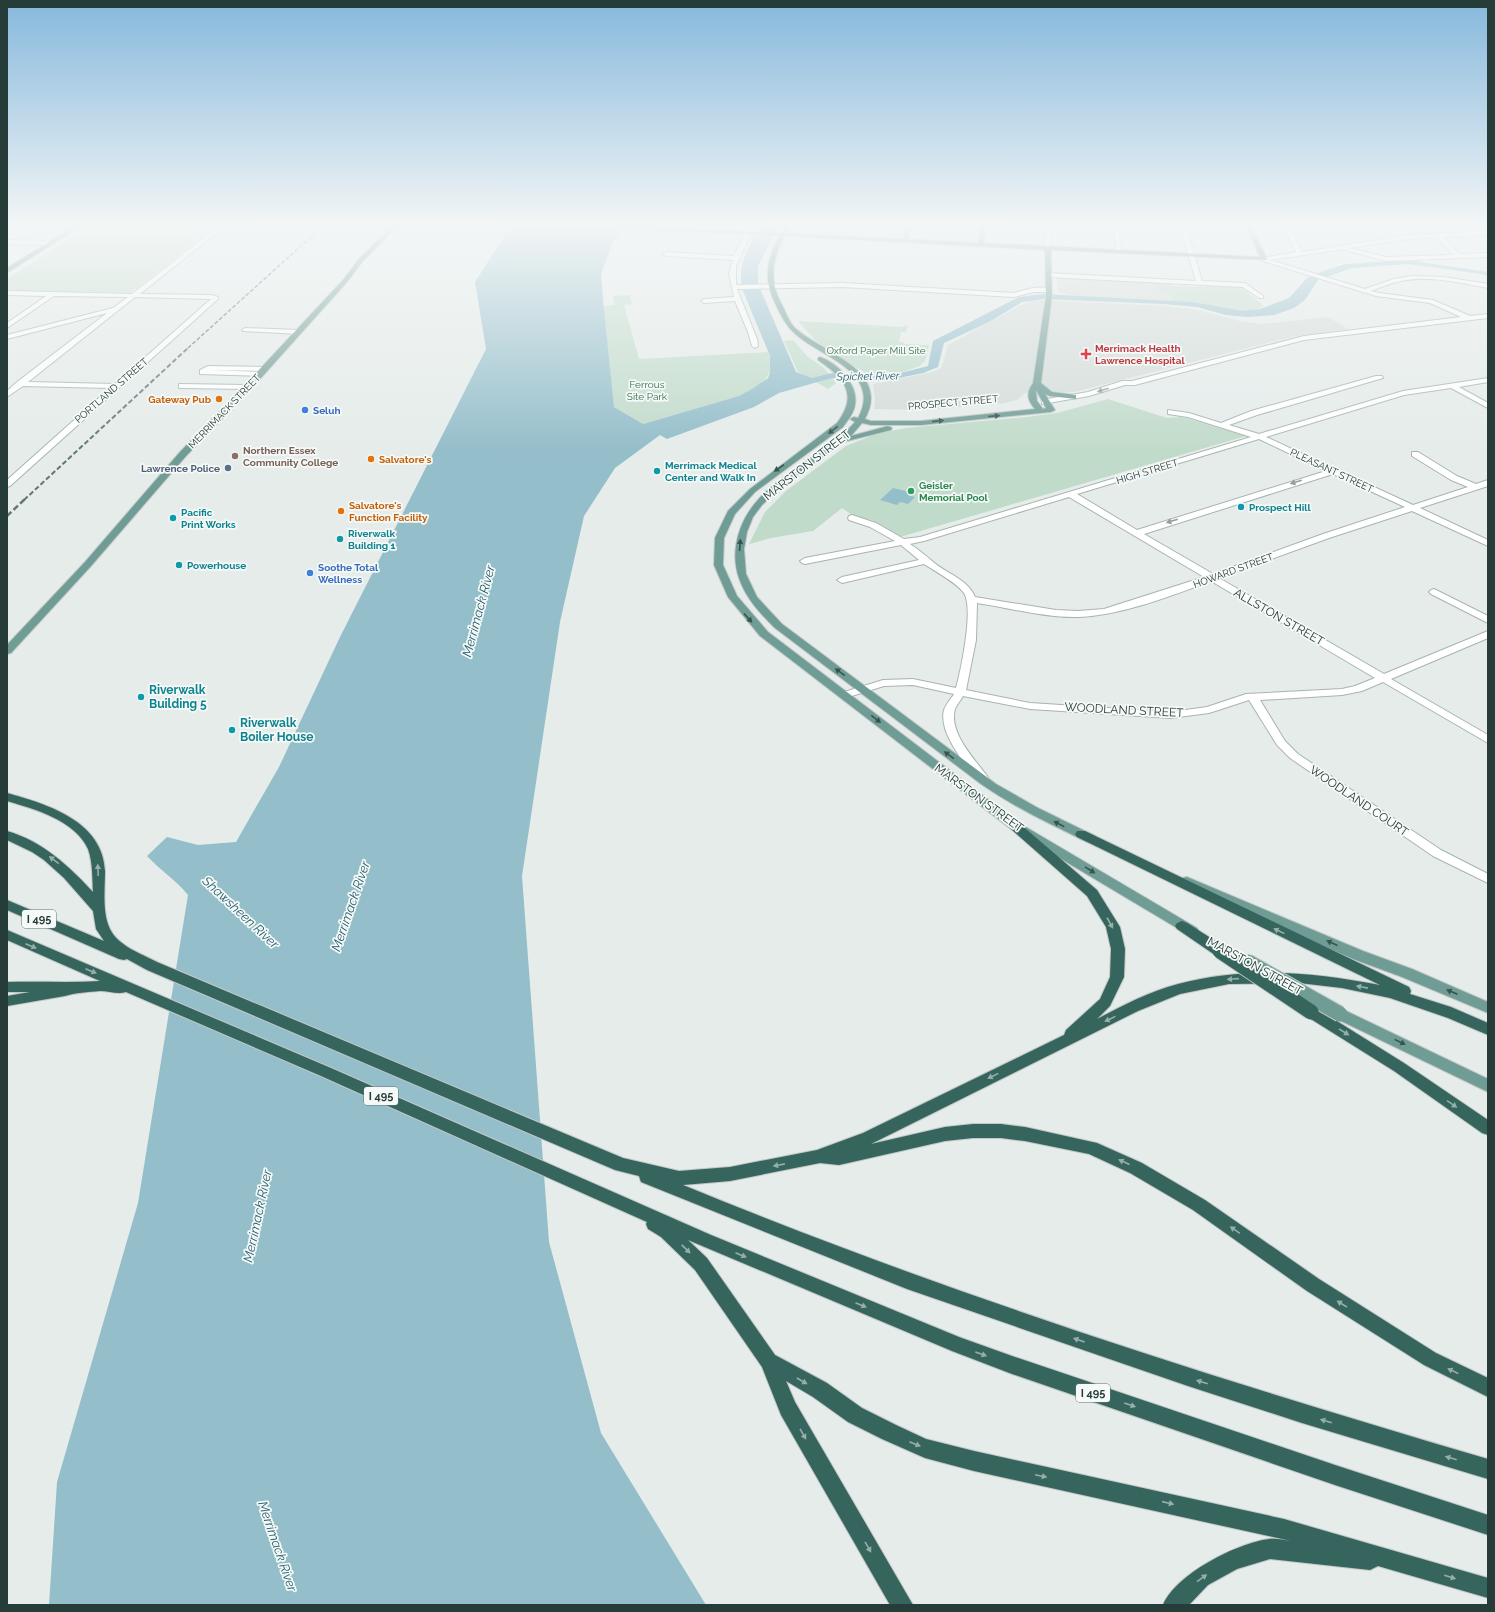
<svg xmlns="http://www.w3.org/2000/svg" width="1495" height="1612" font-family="Raleway,sans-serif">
  <rect width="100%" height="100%" fill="#e5ecea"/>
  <!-- built -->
  <path fill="#d3dcd9" d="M1057 277 1156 283 1158 292 1169 293 1171 301 1078 296 1058 292Z
    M1038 300 1166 306 1193 309 1240 321 1262 324 1328 317 1348 329 1303 335 1283 339 1074 392 1025 393 1017 400 1005 403 927 410 874 409 875 400 873 384 932 372 939 369 942 366 948 345 1019 306 1031 301Z"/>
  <!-- green -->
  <path fill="#c1dbca" d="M90 226H216L130 293 7 291V279Z
    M1156 283H1171V286L1205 287V285L1241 287 1264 306C1243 319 1216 306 1194 302 1186 301 1179 301 1171 301L1169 293 1158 292Z
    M630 295 632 304 624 305 639 359 768 352C779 377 757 387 739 396L643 424 614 407 603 306 615 305 613 296Z
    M798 321 901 327 908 325 906 332H901L899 342H904L905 344 929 345 925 361 920 366 897 374 868 375 816 341Z
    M793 340 808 357 823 367 836 383 828 389 798 372 784 341Z
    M1108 399 1167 418 1181 417 1190 419 1246 436 900 537 872 520 855 517 842 508 813 531 771 538 749 544 765 512 786 491 846 446 876 434 906 428 1027 417 1057 413Z"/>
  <!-- water -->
  <path fill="#94beca" d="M511 226H626L613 242 601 274 603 300 614 407 643 424 739 396 752 389 768 378 770 373V356L743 291C736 264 748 248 761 226H778L758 266V284L796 372 812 378 832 373 866 376 893 375 928 366 933 341 1019 297 1043 294 1193 302 1243 311 1260 309 1289 298 1307 278 1315 274 1345 264 1407 260 1488 272V275L1408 264 1352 268 1318 280 1305 300 1294 308 1274 315 1247 317 1226 315 1197 307 1163 304 1043 299 1022 302 989 322 944 343 938 367 923 373 884 381 836 378 828 379 779 393 754 407 667 439 660 435 615 468 584 516 560 622 522 876 549 1242 601 1433 706 1605H49L57 1482 138 1203 188 895C176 880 160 870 147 856L167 837 198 845 236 842 279 767 340 637 486 349 475 282Z
    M893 488 910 492 908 495 915 497 908 504 900 502 897 505 880 500Z"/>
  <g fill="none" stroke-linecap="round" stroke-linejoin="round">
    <defs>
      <path id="minor" d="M219 226H225L140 294 212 295 218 297V299L10 486 7 487V480L110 388 23 386 7 397V391L17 382 107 313 7 339V335L113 308 128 297 54 296 7 328V323L46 296 7 295V291L132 294ZM135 297 211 299 115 384 28 382Z
        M843 226H848L842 239H838Z
        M1046 226H1051V249L1048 251 1045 249Z
        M1113 226H1118L1122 253 1117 252Z
        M1180 226H1186L1202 281 1245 283 1263 296V298H1259L1243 287 1048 277 1045 275 1048 273 1196 281Z
        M1286 226H1291L1290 228 1302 252 1410 235 1488 231V235L1444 237 1459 254 1488 253V257L1386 261 1345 250 1344 249 1270 260 1365 289 1394 279 1412 276 1444 277 1488 284V288C1460 283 1429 275 1401 281 1391 283 1381 287 1371 291L1379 293 1433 300 1470 316 1488 314V318L1304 340 1135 385H1125L1089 396 1042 404V400L1088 392 1122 381H1132L1304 336 1461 317 1430 303 1376 296 1263 261 1262 258 1296 252 1284 228ZM1438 237 1453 255 1386 257 1349 248 1410 239Z
        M1303 226 1368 227 1371 229 1368 231 1306 228Z
        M748 231 751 233 736 266V285L843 283 1014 293C1024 290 1041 284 1051 290L1048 292H1033L1014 297 843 287 737 289 757 339 758 346 755 348 752 346 748 332 735 301 704 303 701 301 704 299 734 297 729 274 733 260 666 256 663 254 666 252 734 256 745 233Z
        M7 240 52 241 55 243 52 245 7 244Z
        M245 328 298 330 301 332 298 334 243 331 242 330Z
        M208 366 264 367 268 369 264 371 211 370 263 372 264 374 260 376 200 374V370Z
        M1376 376H1382L1383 378 1257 415 1229 425 1259 434 1403 391 1488 378V382L1459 387 1488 403V408L1451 388 1404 395 1266 437 1413 505 1468 487 1451 480 1412 456V452H1418L1457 476 1476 484 1488 480V486L1420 508 1488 540V546L1412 511 1329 538 1219 578 1384 674 1488 631V638L1391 679 1488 735V743L1383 682 1362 691 1342 695 1260 700 1285 741 1298 754 1441 850 1488 874V883L1433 856 1290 758 1277 745 1249 700 1209 713 1171 718 1030 709 963 696C961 700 957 704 955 709 948 734 977 761 989 779L987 782H979C966 765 938 733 944 710 946 704 951 699 954 694L913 685 884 686 845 698 840 695 841 693 883 680 913 679 956 688C961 670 974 609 964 593 956 582 936 572 924 564L842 583 837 580 842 577 919 560 901 545 805 564 802 563 800 561 805 558 895 541 870 527 849 520 848 518 849 516 852 515 876 523 904 539 920 537 1251 437 1188 417 1168 414V410L1189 413 1221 423 1251 411ZM1259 439 1326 471 1137 530 1077 494ZM1333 474 1405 507 1323 534 1213 574 1144 534ZM1069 497 1204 577 1104 609 1078 611 1056 610 975 597C968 579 945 573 932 561 925 555 918 549 910 544L924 541ZM1211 581 1375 678 1355 686 1342 689 1246 694 1207 707 1171 712 1030 703 966 690 976 640 977 603C1010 608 1045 618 1079 617 1122 615 1171 596 1211 581Z
        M179 384 248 385 252 387 248 389 182 388H179Z
        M1434 589 1488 616V623L1431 594 1429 592 1431 590Z"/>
      <path id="major" d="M75 226H81L7 273V268Z
        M392 226H398L363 261 347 282 251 389 186 456 91 566 11 653 7 654V645L85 562 180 452 245 385 343 280 359 259Z
        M608 226H637L781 233 786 226H790L787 233 903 239 906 226H911L908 239 978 243 980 226H985L984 243 1260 257 1246 226H1251L1267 259 1266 260 1051 250 1052 296 1041 383 1052 392 1076 395V399L1050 396 1045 394 1055 410 1051 412 921 425H871L862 423 851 436 888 426 892 428 891 430 843 442 781 487 762 505 753 517 747 532 744 549 746 574 757 597 782 624 996 784 1038 808 1095 836 1097 839 1095 842 1091 843 1087 842C1050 824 1014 807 981 784L775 628C752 606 731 580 736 546 745 482 818 465 855 422L850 419 854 417 858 418C882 374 825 358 799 337 787 328 781 316 775 303 763 278 767 259 779 236L611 228ZM785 236 1045 250 1046 296 1033 383C1026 393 1027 400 1035 409L921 421H871L865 419C892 369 821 353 794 327 788 320 785 310 781 303 769 279 772 259 785 236ZM1036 390 1046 408 1043 409 1037 401Z
        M820 357C838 363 859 385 855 405 854 413 848 420 843 427L755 492 735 514 724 538 723 565 737 596 768 632 1019 823 1197 928 1199 931 1197 934 1192 936 1187 934 1011 829 760 636 728 597 714 565 715 538 728 511 750 489 837 423C859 394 844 378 818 360V358Z
        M1187 877 1363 951 1412 969 1488 1002V1013L1402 977 1353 959 1182 884 1181 881 1182 878Z
        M1340 1008 1488 1079V1092L1335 1018 1333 1014 1335 1010Z"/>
      <path id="highway" d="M7 793C47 804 103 821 105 871 105 889 102 913 110 929 118 946 142 954 157 962L623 1158 679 1171 730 1167 817 1150 863 1133 1064 1035 1066 1030 1100 999 1110 977 1111 949 1106 927 1087 896 1011 829 1009 826 1011 823H1019L1097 890 1120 927 1125 949 1124 977 1110 1006 1097 1019C1122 1006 1150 991 1178 984 1245 966 1312 972 1380 985L1077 837 1075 834 1077 831H1085L1409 987 1411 991 1410 994 1451 1007 1488 1023V1035L1448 1018 1390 998 1342 988 1299 983 1229 984 1180 994 1138 1011 871 1144 945 1127 973 1124H1001L1025 1127 1097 1143 1142 1163 1205 1200 1319 1279 1436 1353 1488 1378V1397L1424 1365 1307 1291 1193 1210 1130 1173 1089 1154 1025 1141 1001 1138H973L945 1141 839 1165 820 1163 730 1181 683 1185C945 1293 1216 1379 1488 1459V1479L1302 1423 1188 1386 907 1289 641 1182 639 1176 615 1170 147 970 127 959 124 960 119 959 7 910V900L104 941 96 929 93 911 64 878 44 860 32 852 7 840V831C42 841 69 866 93 892 92 878 93 863 88 849 75 820 34 809 7 801Z
        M1182 921 1187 923 1225 947 1227 951 1225 955 1220 956 1215 955 1177 929 1175 926 1177 923Z
        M7 930 331 1068 711 1235 959 1337 1012 1356 1335 1465 1488 1515V1535L1335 1485 1012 1374 952 1351 688 1240 707 1258 775 1355 827 1383 862 1408 896 1425 926 1439 974 1451 1284 1519 1488 1578V1598L1378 1566 1370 1570 1270 1559 1237 1569 1208 1585 1189 1605H1163C1176 1574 1237 1543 1269 1539 1276 1538 1284 1540 1291 1541L974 1471 925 1458 882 1439 848 1422 813 1397 786 1381 795 1402 913 1605H890L781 1415 762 1367 695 1270 661 1237 648 1229 646 1224 647 1222 321 1076 126 992C118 995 109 991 100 991 88 992 75 993 65 996L7 1006V996L30 992H7V982C38 981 69 983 100 981L7 940Z
        M1311 1006 1316 1008 1404 1063 1488 1120V1135L1482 1133 1394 1071 1306 1016 1304 1012 1306 1008Z"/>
    </defs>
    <!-- minor casing -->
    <use href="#minor" stroke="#a8b4b1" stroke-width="2"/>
    <!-- major casing -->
    <use href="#major" stroke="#c2c8c7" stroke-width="2"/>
    <!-- highway casing -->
    <use href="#highway" stroke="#c2c8c7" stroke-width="2"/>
    <!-- minor -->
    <use href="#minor" fill="#fff" fill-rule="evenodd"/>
    <!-- major -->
    <use href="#major" fill="#6f9c94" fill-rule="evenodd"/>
    <!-- highway -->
    <use href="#highway" fill="#36655e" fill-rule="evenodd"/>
    <!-- rail-far2 -->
    <path stroke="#617773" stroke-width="1.5" stroke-dasharray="4 2" stroke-linecap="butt" d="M188 348 323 226"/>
    <!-- rail-far1 -->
    <path stroke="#617773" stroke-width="2" stroke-dasharray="5 2.5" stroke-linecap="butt" d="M24 500 189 347"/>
    <!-- rail -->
    <path stroke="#617773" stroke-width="2.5" stroke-dasharray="6 3" stroke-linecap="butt" d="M7 516 25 499"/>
    <defs>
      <path id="major-bridge" d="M1248 962 1340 1014"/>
      <path id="highway-bridge" d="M1220 951 1311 1012"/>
    </defs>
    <!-- major-bridge casing -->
    <use href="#major-bridge" stroke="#c2c8c7" stroke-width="17" stroke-linecap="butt"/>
    <!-- highway-bridge casing -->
    <use href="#highway-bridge" stroke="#c2c8c7" stroke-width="17" stroke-linecap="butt"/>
    <!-- major-bridge -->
    <use href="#major-bridge" stroke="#6f9c94" stroke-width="15"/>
    <!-- highway-bridge -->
    <use href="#highway-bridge" stroke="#36655e" stroke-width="15"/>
  </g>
  <!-- one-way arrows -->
  <defs><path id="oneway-solid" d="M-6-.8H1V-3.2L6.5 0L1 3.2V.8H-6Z"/></defs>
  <g fill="#929e9c">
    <use href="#oneway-solid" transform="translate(1103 390) rotate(162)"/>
    <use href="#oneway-solid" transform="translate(1296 482) rotate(163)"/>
    <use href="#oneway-solid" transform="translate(1172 521) rotate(162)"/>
  </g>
  <g fill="#38544f">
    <use href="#oneway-solid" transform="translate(994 416) rotate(-5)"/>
    <use href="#oneway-solid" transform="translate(938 421) rotate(-6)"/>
    <use href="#oneway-solid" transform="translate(833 430) rotate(142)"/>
    <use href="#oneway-solid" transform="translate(779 468) rotate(146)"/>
    <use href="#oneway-solid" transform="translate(740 545) rotate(-86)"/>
    <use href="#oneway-solid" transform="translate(748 618) rotate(48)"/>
    <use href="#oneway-solid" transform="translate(840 672) rotate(-144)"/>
    <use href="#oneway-solid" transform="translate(876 719) rotate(38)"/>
    <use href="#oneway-solid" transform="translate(949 755) rotate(-144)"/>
    <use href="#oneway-solid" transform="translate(1059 824) rotate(-153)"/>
    <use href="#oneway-solid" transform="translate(1090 870) rotate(32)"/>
    <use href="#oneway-solid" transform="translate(1332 943) rotate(-156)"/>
    <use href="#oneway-solid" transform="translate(1452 992) rotate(-157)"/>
    <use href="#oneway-solid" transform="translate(1400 1042) rotate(26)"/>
  </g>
  <g fill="#96afaa">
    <use href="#oneway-solid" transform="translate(54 860) rotate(-143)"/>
    <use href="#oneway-solid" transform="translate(98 870) rotate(-92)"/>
    <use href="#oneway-solid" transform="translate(1110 923) rotate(61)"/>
    <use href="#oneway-solid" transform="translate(1279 931) rotate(-154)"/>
    <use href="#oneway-solid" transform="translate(31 946) rotate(23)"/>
    <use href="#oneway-solid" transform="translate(91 971) rotate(23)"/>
    <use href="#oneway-solid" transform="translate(1233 979) rotate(176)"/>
    <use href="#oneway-solid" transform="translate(1362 987) rotate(-169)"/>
    <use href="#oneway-solid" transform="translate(1110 1019) rotate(154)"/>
    <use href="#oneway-solid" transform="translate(1344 1032) rotate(32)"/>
    <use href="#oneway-solid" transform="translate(993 1076) rotate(154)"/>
    <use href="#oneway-solid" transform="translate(1452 1104) rotate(35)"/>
    <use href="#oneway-solid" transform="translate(1124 1162) rotate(-156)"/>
    <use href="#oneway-solid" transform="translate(779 1165) rotate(169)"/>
    <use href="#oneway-solid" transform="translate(1235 1230) rotate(-145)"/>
    <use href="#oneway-solid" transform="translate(686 1249) rotate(44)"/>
    <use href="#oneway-solid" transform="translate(741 1255) rotate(23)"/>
    <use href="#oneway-solid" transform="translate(1342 1304) rotate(-148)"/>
    <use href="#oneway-solid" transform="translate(861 1305) rotate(23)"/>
    <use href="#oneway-solid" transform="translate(1079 1340) rotate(-161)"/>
    <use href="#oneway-solid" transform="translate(981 1354) rotate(20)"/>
    <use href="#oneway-solid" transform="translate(1453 1371) rotate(-154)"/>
    <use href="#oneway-solid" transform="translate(802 1381) rotate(30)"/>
    <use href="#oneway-solid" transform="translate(1202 1382) rotate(-162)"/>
    <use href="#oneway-solid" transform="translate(1130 1405) rotate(19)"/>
    <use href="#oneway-solid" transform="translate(1326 1421) rotate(-164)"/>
    <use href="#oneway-solid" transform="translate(803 1434) rotate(60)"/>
    <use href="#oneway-solid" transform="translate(915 1444) rotate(23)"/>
    <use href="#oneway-solid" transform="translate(1451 1458) rotate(-164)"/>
    <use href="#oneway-solid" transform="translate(1041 1476) rotate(12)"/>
    <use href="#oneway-solid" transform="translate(1168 1503) rotate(13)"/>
    <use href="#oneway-solid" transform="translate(868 1547) rotate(60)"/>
    <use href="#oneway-solid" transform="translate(1450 1577) rotate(17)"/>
    <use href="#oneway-solid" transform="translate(1202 1578) rotate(-36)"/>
  </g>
  <!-- sky -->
  <linearGradient id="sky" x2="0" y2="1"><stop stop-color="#86b8dc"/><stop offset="0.5" stop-color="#f3f6f6"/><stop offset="1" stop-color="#f3f6f6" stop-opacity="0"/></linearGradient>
  <rect width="1495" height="451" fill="url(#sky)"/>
  <!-- markers -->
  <path fill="#e0444e" stroke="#f5f9f7" stroke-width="1.5" d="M1084 348h4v4h4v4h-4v4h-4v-4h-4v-4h4z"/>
  <g fill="#e8710a" stroke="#f5f9f7" stroke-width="1.5">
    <circle cx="219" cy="399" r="4"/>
    <circle cx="371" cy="459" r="4"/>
    <circle cx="341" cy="511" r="4"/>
  </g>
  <g fill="#3f7fe0" stroke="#f5f9f7" stroke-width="1.5">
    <circle cx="305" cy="410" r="4"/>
    <circle cx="310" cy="573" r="4"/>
  </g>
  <circle fill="#8d6e63" stroke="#f5f9f7" stroke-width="1.5" cx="235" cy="456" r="4"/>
  <circle fill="#5c6f8a" stroke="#f5f9f7" stroke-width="1.5" cx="228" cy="468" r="4"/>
  <g fill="#0f9aa8" stroke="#f5f9f7" stroke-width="1.5">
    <circle cx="657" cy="471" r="4"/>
    <circle cx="1241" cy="507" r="4"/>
    <circle cx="173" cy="518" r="4"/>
    <circle cx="340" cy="539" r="4"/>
    <circle cx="179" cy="565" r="4"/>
    <circle cx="141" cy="697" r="4"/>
    <circle cx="232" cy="730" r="4"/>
  </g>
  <circle fill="#2e9e5b" stroke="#f5f9f7" stroke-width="1.5" cx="911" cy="491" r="4"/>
  <g text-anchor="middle" stroke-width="3.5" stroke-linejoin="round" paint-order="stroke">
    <!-- far-health labels -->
    <g font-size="10" font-weight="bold" fill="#be3a42" stroke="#f5f9f7" text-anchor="start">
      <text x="1095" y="352">Merrimack Health<tspan x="1095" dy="12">Lawrence Hospital</tspan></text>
    </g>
    <!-- far-park labels -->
    <g font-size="10" fill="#356e4f" stroke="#f5f9f7">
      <text x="876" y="354">Oxford Paper Mill Site</text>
      <text x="647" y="388">Ferrous<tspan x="647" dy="12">Site Park</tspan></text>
    </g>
    <!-- far-street labels -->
    <g font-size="10" fill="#263c38" stroke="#f5f9f7">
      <text transform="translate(111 390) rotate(-41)" y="4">PORTLAND STREET</text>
      <text transform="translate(953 402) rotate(-5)" y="4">PROSPECT STREET</text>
      <text transform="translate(224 411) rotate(-46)" y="4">MERRIMACK STREET</text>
      <text transform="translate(1332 470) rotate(25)" y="4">PLEASANT STREET</text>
      <text transform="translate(1147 471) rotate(-17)" y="4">HIGH STREET</text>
      <text transform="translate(1233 570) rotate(-20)" y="4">HOWARD STREET</text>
    </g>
    <!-- far-food labels -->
    <g font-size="10" font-weight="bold" fill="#c56008" stroke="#f5f9f7" text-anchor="start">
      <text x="211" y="403" text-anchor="end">Gateway Pub</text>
      <text x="379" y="463">Salvatore's</text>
      <text x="349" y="509">Salvatore's<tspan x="349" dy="12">Function Facility</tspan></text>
    </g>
    <!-- far-shop labels -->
    <g font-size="10" font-weight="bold" fill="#366cbe" stroke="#f5f9f7" text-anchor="start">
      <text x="313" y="414">Seluh</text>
      <text x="318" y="571">Soothe Total<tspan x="318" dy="12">Wellness</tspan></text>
    </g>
    <!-- far-education labels -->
    <g font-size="10" font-weight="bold" fill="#785e54" stroke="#f5f9f7" text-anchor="start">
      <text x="243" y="454">Northern Essex<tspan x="243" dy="12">Community College</tspan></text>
    </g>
    <!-- far-culture labels -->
    <g font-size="10" font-weight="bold" fill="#0d838f" stroke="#f5f9f7" text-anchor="start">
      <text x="665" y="469">Merrimack Medical<tspan x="665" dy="12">Center and Walk In</tspan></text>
      <text x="1249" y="511">Prospect Hill</text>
      <text x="181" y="516">Pacific<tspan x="181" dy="12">Print Works</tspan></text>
      <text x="348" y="537">Riverwalk<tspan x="348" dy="12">Building 1</tspan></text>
      <text x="187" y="569">Powerhouse</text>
    </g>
    <!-- far-service labels -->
    <g font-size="10" font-weight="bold" fill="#4e5e75" stroke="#f5f9f7" text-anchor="end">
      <text x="220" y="472">Lawrence Police</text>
    </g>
    <!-- far-leisure labels -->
    <g font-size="10" font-weight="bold" fill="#27864d" stroke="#f5f9f7" text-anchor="start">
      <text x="919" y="489">Geisler<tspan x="919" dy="12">Memorial Pool</tspan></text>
    </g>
    <!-- far-water labels -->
    <g font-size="11" font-style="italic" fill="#276071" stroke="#f5f9f7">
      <text transform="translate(868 376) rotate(-1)" y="4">Spicket River</text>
    </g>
    <!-- shield labels -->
    <g fill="#f5f9f7" stroke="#647571" stroke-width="1">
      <rect x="22" y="910" width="34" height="18" rx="3"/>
      <rect x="364" y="1087" width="34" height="18" rx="3"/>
      <rect x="1076" y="1384" width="34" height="18" rx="3"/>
    </g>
    <g font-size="11" font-weight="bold" fill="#263c38">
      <text x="39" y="923">I 495</text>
      <text x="381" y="1100">I 495</text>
      <text x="1093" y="1397">I 495</text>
    </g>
    <!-- street labels -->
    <g font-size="12" fill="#263c38" stroke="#f5f9f7">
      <text transform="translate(807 465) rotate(-38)" y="4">MARSTON STREET</text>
      <text transform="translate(1279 617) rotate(30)" y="4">ALLSTON STREET</text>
      <text transform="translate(1124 710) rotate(3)" y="4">WOODLAND STREET</text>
      <text transform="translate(979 798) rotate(36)" y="4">MARSTON STREET</text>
      <text transform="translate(1359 801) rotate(34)" y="4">WOODLAND COURT</text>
      <text transform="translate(1255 966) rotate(29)" y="4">MARSTON STREET</text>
    </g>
    <!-- culture labels -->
    <g font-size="12" font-weight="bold" fill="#0d838f" stroke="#f5f9f7" text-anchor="start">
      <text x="149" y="694">Riverwalk<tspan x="149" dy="14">Building 5</tspan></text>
      <text x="240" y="727">Riverwalk<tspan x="240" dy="14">Boiler House</tspan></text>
    </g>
    <!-- water labels -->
    <g font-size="13" font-style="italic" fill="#276071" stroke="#f5f9f7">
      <text transform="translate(478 611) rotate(-75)" y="5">Merrimack River</text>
      <text transform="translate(350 906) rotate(-71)" y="5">Merrimack River</text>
      <text transform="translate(241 912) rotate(43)" y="5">Shawsheen River</text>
      <text transform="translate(257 1216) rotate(-78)" y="5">Merrimack River</text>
      <text transform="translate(278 1546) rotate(71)" y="5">Merrimack River</text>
    </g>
  </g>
  <!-- border -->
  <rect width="1495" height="1612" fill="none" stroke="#263c38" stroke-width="16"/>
</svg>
